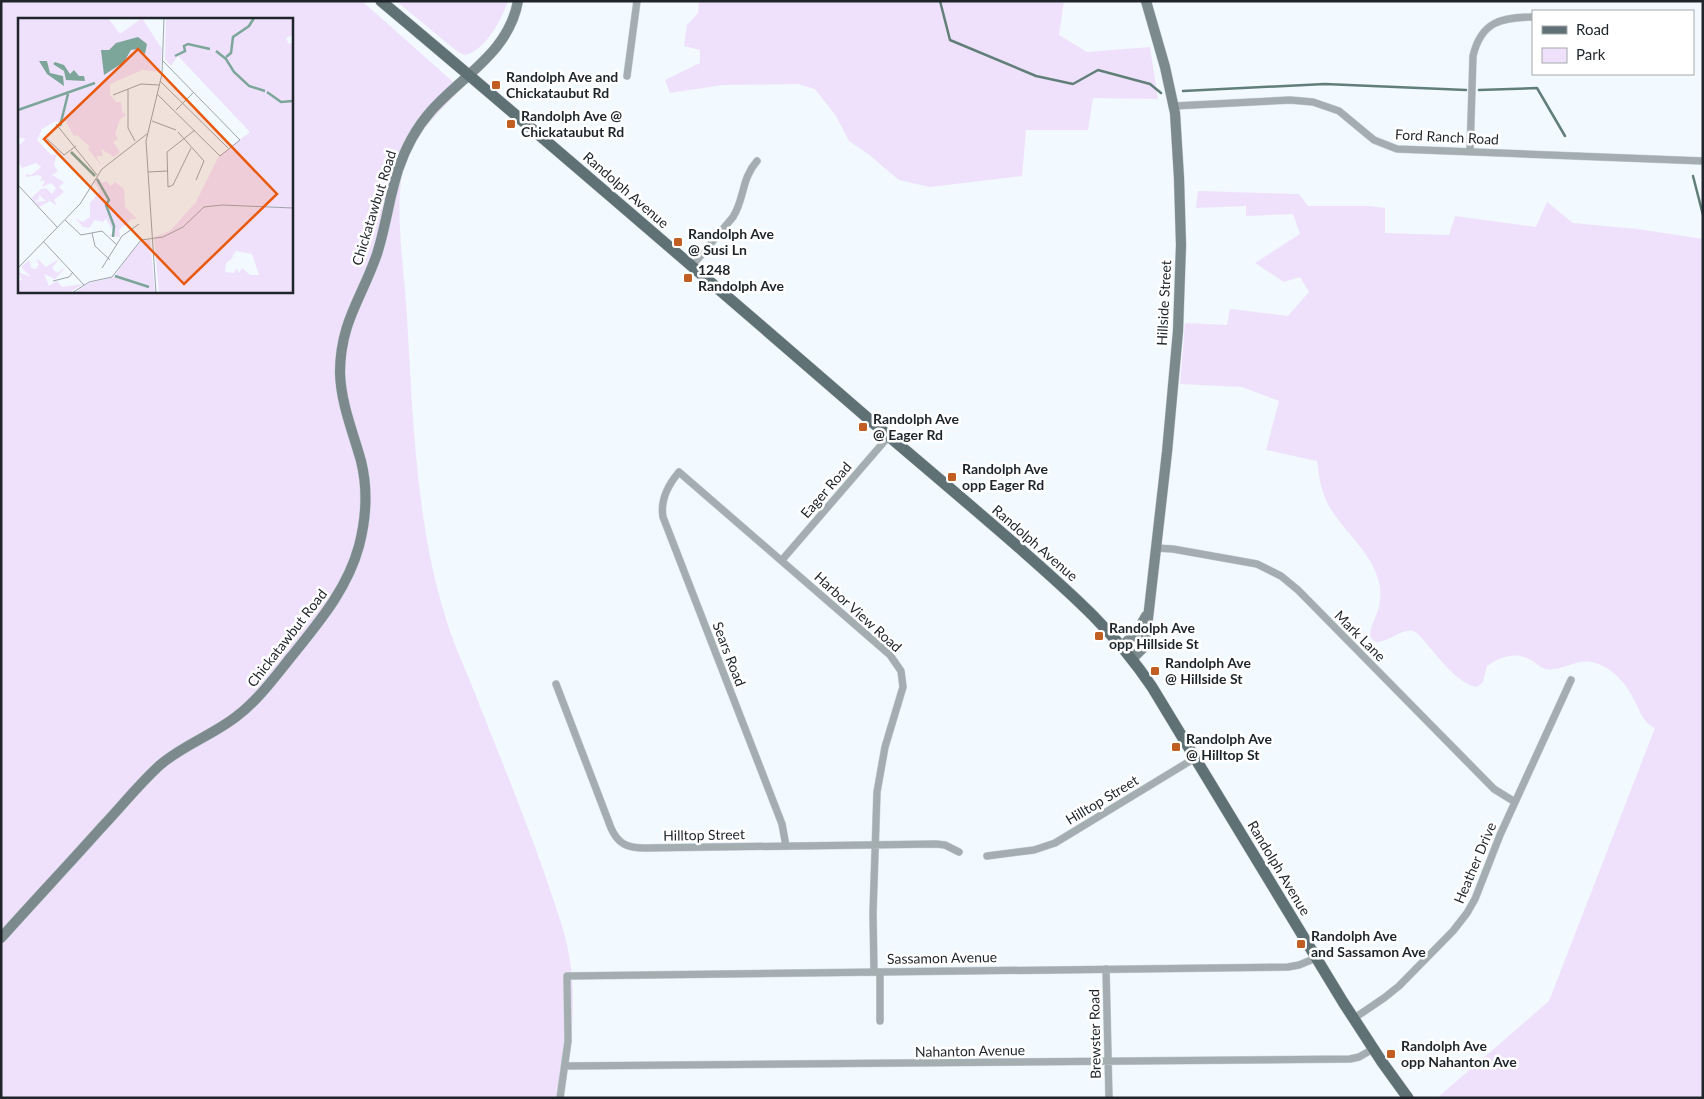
<svg xmlns="http://www.w3.org/2000/svg" width="1704" height="1099" font-family="Lato,sans-serif">
  <rect width="100%" height="100%" fill="#f2f9ff"/>
  <!-- green -->
  <path fill="#efe1fc" fill-rule="evenodd" d="M1 1H362L461 89C441 111 417 131 406 159 393 195 403 263 406 302 413 408 414 520 447 622 454 645 465 668 474 691 499 755 526 819 548 884 556 908 565 931 569 955 578 1003 570 1050 564 1098H1ZM19 19H291V291H19Z
    M396 1H508C502 19 485 51 465 55L458 52Z
    M699 1H1064L1059 35 1087 52 1150 47 1158 99 1093 98 1088 130H1026L1022 176 930 187 899 180 868 154 849 141 836 116 815 89 798 84 723 85 670 93 665 80 700 63V50L684 46 687 25 698 13Z
    M1198 191 1299 194 1308 206H1369L1385 208V233L1449 235 1455 216 1536 227 1547 202 1573 223 1637 229 1703 239V1098H1437L1549 1001 1655 728C1642 722 1640 710 1633 698 1625 681 1609 665 1591 662 1576 659 1559 672 1546 669 1540 668 1537 664 1533 661 1516 651 1502 656 1487 666L1483 682 1477 687C1456 684 1434 651 1419 635 1417 634 1416 632 1413 631 1401 627 1379 651 1371 638 1367 632 1378 614 1379 606 1381 598 1381 587 1378 579 1370 550 1343 531 1329 506 1321 492 1319 477 1317 461L1266 450 1279 401 1242 387 1180 384 1185 323 1227 325 1230 309 1288 316 1309 292 1300 277 1284 282 1255 263 1300 234 1293 214 1246 216V206L1196 208Z"/>
  <g fill="none" stroke-linecap="round" stroke-linejoin="round">
    <!-- stream -->
    <path stroke="#617f78" stroke-width="2.5" d="M940 1 950 40 1036 76 1073 84 1098 70 1150 84 1161 93
      M1479 90 1537 88 1565 136
      M1183 91 1325 84 1466 90
      M1693 176 1703 215"/>
    <defs>
      <path id="street" d="M627 76 637 1
        M1174 106 1290 100 1313 102 1339 111 1374 140 1397 149 1703 161
        M1470 152 1473 56C1481 22 1501 17 1533 17
        M692 266 733 217C745 198 741 179 757 161
        M1156 548 1173 549 1257 564 1281 576 1298 590 1494 789 1515 802
        M782 560 889 436
        M556 684 611 828C618 844 627 848 645 848L936 844 945 845 959 852
        M786 846 782 824 663 517C660 500 668 485 679 472L890 655 901 671 903 687 885 747 877 792 873 913 874 972
        M987 856 1034 850 1055 843 1195 758
        M1106 969 1109 1098
        M880 972V1021
        M1353 1019 1384 998 1399 986 1453 931 1467 913 1475 899 1500 835 1571 680
        M565 1066 1350 1059 1359 1057 1373 1049
        M560 1098 568 1041 567 976 1288 967 1299 965 1316 958"/>
      <path id="secondary" d="M1122 646 1137 632 1146 616
        M1132 659 1143 648 1146 636 1167 452 1178 331 1181 245 1179 178 1175 113 1165 67 1146 1
        M1 938C34 901 68 865 101 828 121 807 139 784 160 765 183 745 213 735 237 716 258 700 274 678 291 657 318 623 347 590 359 546 366 519 368 489 361 461 353 432 341 404 340 373 340 322 362 298 377 254 386 226 389 198 398 170 405 149 416 128 431 111 463 75 509 52 518 1"/>
      <path id="primary" d="M381 1C548 141 713 284 878 427 924 466 970 505 1016 545 1067 590 1114 630 1152 687L1343 1002 1382 1062 1408 1098"/>
    </defs>
    <!-- street casing -->
    <use href="#street" stroke="#ccd3d9" stroke-width="8"/>
    <!-- secondary casing -->
    <use href="#secondary" stroke="#ccd3d9" stroke-width="11"/>
    <!-- primary casing -->
    <use href="#primary" stroke="#ccd3d9" stroke-width="12"/>
    <!-- street -->
    <use href="#street" stroke="#a4aeb0" stroke-width="7"/>
    <!-- secondary -->
    <use href="#secondary" stroke="#7c8a8d" stroke-width="10"/>
    <!-- primary -->
    <use href="#primary" stroke="#5f7174" stroke-width="11"/>
  </g>
  <!-- markers -->
  <g fill="#c05f21" stroke="#fff" stroke-width="2">
    <rect x="491" y="80" width="10" height="10" rx="2.5"/>
    <rect x="506" y="119" width="10" height="10" rx="2.5"/>
    <rect x="673" y="237" width="10" height="10" rx="2.5"/>
    <rect x="683" y="273" width="10" height="10" rx="2.5"/>
    <rect x="858" y="422" width="10" height="10" rx="2.5"/>
    <rect x="947" y="472" width="10" height="10" rx="2.5"/>
    <rect x="1094" y="631" width="10" height="10" rx="2.5"/>
    <rect x="1150" y="666" width="10" height="10" rx="2.5"/>
    <rect x="1171" y="742" width="10" height="10" rx="2.5"/>
    <rect x="1296" y="939" width="10" height="10" rx="2.5"/>
    <rect x="1386" y="1049" width="10" height="10" rx="2.5"/>
  </g>
  <g text-anchor="middle" stroke-width="5" stroke-linejoin="round" paint-order="stroke">
    <!-- poi labels -->
    <g font-size="14" font-weight="bold" fill="#1f252a" stroke="#fff" text-anchor="start">
      <text x="506" y="82">Randolph Ave and<tspan x="506" dy="16">Chickataubut Rd</tspan></text>
      <text x="521" y="121">Randolph Ave @<tspan x="521" dy="16">Chickataubut Rd</tspan></text>
      <text x="688" y="239">Randolph Ave<tspan x="688" dy="16">@ Susi Ln</tspan></text>
      <text x="698" y="275">1248<tspan x="698" dy="16">Randolph Ave</tspan></text>
      <text x="873" y="424">Randolph Ave<tspan x="873" dy="16">@ Eager Rd</tspan></text>
      <text x="962" y="474">Randolph Ave<tspan x="962" dy="16">opp Eager Rd</tspan></text>
      <text x="1109" y="633">Randolph Ave<tspan x="1109" dy="16">opp Hillside St</tspan></text>
      <text x="1165" y="668">Randolph Ave<tspan x="1165" dy="16">@ Hillside St</tspan></text>
      <text x="1186" y="744">Randolph Ave<tspan x="1186" dy="16">@ Hilltop St</tspan></text>
      <text x="1311" y="941">Randolph Ave<tspan x="1311" dy="16">and Sassamon Ave</tspan></text>
      <text x="1401" y="1051">Randolph Ave<tspan x="1401" dy="16">opp Nahanton Ave</tspan></text>
    </g>
    <!-- street labels -->
    <g font-size="14" fill="#1f252a" stroke="#fff">
      <text transform="translate(1447 137) rotate(3)" y="5">Ford Ranch Road</text>
      <text transform="translate(626 190) rotate(41)" y="5">Randolph Avenue</text>
      <text transform="translate(374 208) rotate(-73)" y="5">Chickatawbut Road</text>
      <text transform="translate(1164 303) rotate(-87)" y="5">Hillside Street</text>
      <text transform="translate(826 490) rotate(-49)" y="5">Eager Road</text>
      <text transform="translate(1035 543) rotate(41)" y="5">Randolph Avenue</text>
      <text transform="translate(858 612) rotate(42)" y="5">Harbor View Road</text>
      <text transform="translate(1360 636) rotate(45)" y="5">Mark Lane</text>
      <text transform="translate(287 638) rotate(-52)" y="5">Chickatawbut Road</text>
      <text transform="translate(729 654) rotate(69)" y="5">Sears Road</text>
      <text transform="translate(1102 800) rotate(-31)" y="5">Hilltop Street</text>
      <text transform="translate(704 835) rotate(-1)" y="5">Hilltop Street</text>
      <text transform="translate(1475 863) rotate(-67)" y="5">Heather Drive</text>
      <text transform="translate(1279 868) rotate(59)" y="5">Randolph Avenue</text>
      <text transform="translate(942 958) rotate(-1)" y="5">Sassamon Avenue</text>
      <text transform="translate(1095 1034) rotate(-91)" y="5">Brewster Road</text>
      <text transform="translate(970 1051) rotate(-1)" y="5">Nahanton Avenue</text>
    </g>
  </g>
  <!-- overview -->
  <g transform="translate(18 18)">
    <rect width="275" height="275" fill="#f2f9ff"/>
    <path d="M0 0H90L102 16 124 0 144 31 142 54 124 52 92 66V77L98 84H103L104 94 108 97 102 101 97 116 100 121 95 124 102 134 96 139 83 131 85 138H78L84 148 70 131 72 129 59 117 56 118 47 102 42 106 38 103 24 111 19 122 33 137 39 136 36 147 40 153 34 157 46 164 41 169 46 174 36 182 39 188 32 183 21 189 17 184 28 183 21 177V181L16 184 13 180 23 171 28 170 34 176 38 170 33 165 24 169 27 162 22 163 24 159 20 157 8 159V156L13 157 23 149 18 145 4 150 1 144 0 128 8 121 0 119ZM148 0H275V17L268 20 271 26 275 24V275H141L136 219 152 213 178 184 201 138 232 114 160 38 153 48 147 41ZM218 233 234 236 241 257H232L224 250 221 255 219 250 216 255 207 254 208 245 219 237 213 240ZM79 159 85 165 88 163 93 168 97 164 106 171 107 189 119 201H114L101 212 102 219 91 218 96 214 88 201 85 204 77 202 71 210 65 209 57 200 65 204 72 199V185L82 173 76 164ZM132 222 137 275H56L71 265 96 259 113 234 123 223ZM18 240 28 249 41 241 34 250 39 255 48 249 37 261 26 256 31 268 39 263 44 269 65 266 51 275H0V263L4 262 0 254 13 259 3 249 11 242 13 250 18 251 21 247Z" fill="#efe1fc" fill-rule="evenodd"/>
    <path d="M120 19 129 26 127 36 120 31 113 32 106 44 86 57 83 32H91L98 25ZM21 43H29L32 55 45 58 46 68 29 56ZM37 44 46 47 52 56 56 52 61 58H66L67 63 48 62 46 53 35 46Z" fill="#7da69a"/>
    <path fill="none" stroke="#7da69a" stroke-width="2.5" d="M198 33 208 41 216 54 231 68 247 73M157 38 167 33 166 28 170 26 192 31M208 39 213 35 215 19 231 8 236 0M249 74 263 84 275 83M0 92 77 65M42 108 50 76M53 134 77 158M79 161 91 182 88 187 96 208 95 219M97 258 131 269"/>
    <path fill="none" stroke="#9ea4aa" stroke-width="1" d="M142 63 210 130M110 71V110L117 123M139 76 202 138 222 122 145 43M95 77 123 66 141 67M158 92 176 74M134 103 158 112M38 106 79 157M160 114 186 143 178 162M29 121 46 137 58 128M173 130 155 167 150 169 149 134 177 112M130 154 149 153M0 167 39 209M47 202 63 217 84 213 99 227M74 215 77 228 92 242M25 223 66 267M0 250 62 186 84 151 129 116M84 250 104 218 121 206M35 263 51 259 55 254M54 275 71 264 94 259 123 222 145 219 165 209 186 189 204 187 275 190M138 275 128 123 144 56 146 0"/>
    <path fill="#e8590c" fill-opacity="0.15" stroke="#e8590c" stroke-width="2.5" d="M120 31 259 176 166 266 26 121Z"/>
    <rect width="275" height="275" fill="none" stroke="#1f252a" stroke-width="2.5"/>
  </g>
  <!-- border -->
  <rect width="1704" height="1099" fill="none" stroke="#1f252a" stroke-width="5"/>
  <!-- legend -->
  <rect x="1532" y="10" width="162" height="65" fill="#ffffff" stroke="#a5a8aa"/>
  <rect x="1542" y="26" width="25" height="8" fill="#5f7174" stroke="#a5a8aa"/>
  <text x="1576" y="35" font-size="15" fill="#1f252a">Road</text>
  <rect x="1542" y="48" width="25" height="15" fill="#efe1fc" stroke="#a5a8aa"/>
  <text x="1576" y="60" font-size="15" fill="#1f252a">Park</text>
</svg>
